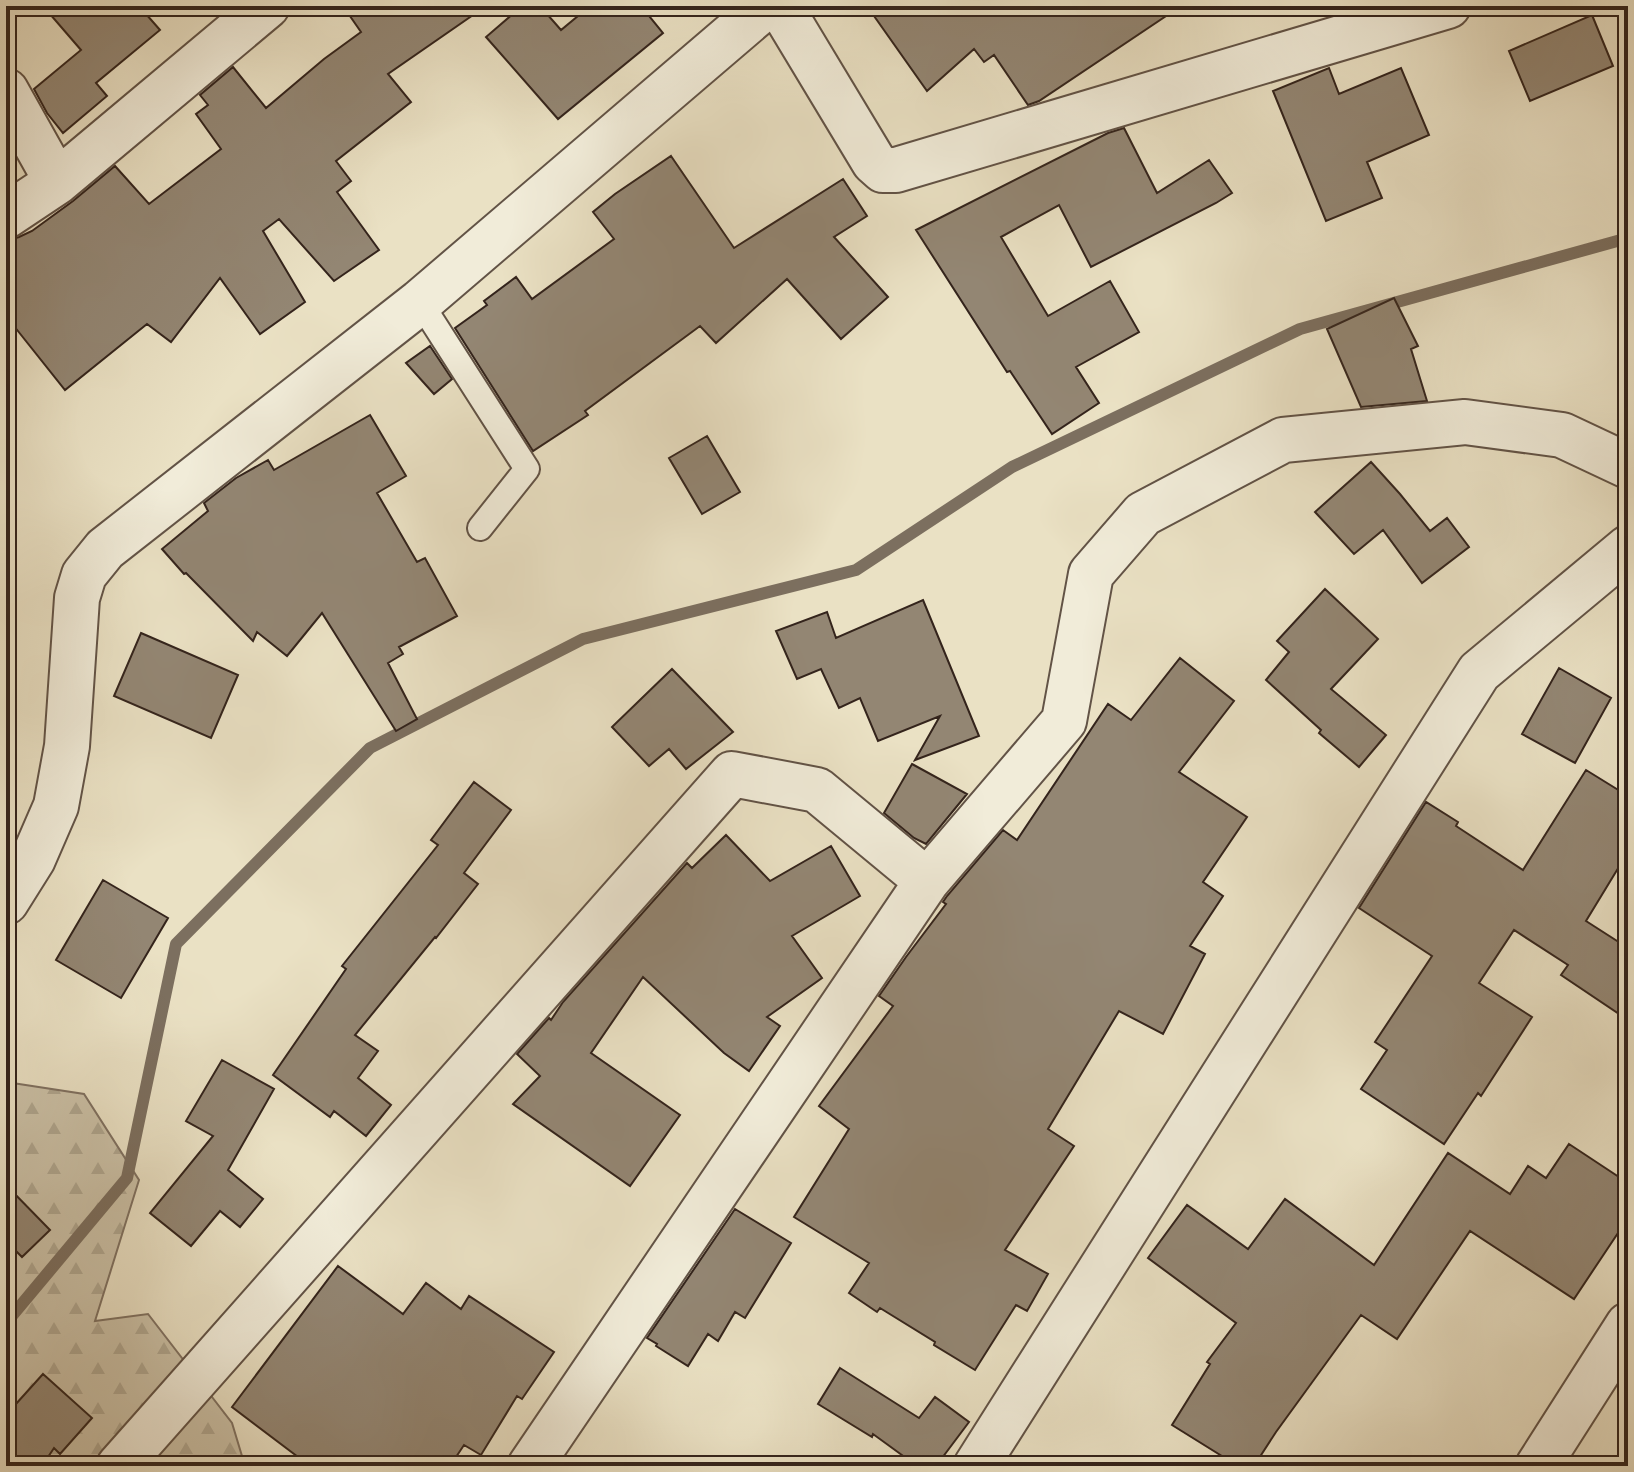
<svg xmlns="http://www.w3.org/2000/svg" width="1634" height="1472" font-family="'IM FELL DW Pica',serif">
  <defs>
    <pattern id="forest-firs" width="22" height="20" patternUnits="userSpaceOnUse" patternTransform="scale(2)"><rect width="22" height="20" fill="#cbc1a7"/><path d="M5 1l3.5 6h-7zM16 11l3.5 6h-7z" fill="#afa68f"/></pattern>
  </defs>
  <rect width="100%" height="100%" fill="#eae1c4"/>
  <filter id="stains"><feTurbulence type="fractalNoise" baseFrequency=".0025" numOctaves="4"/><feColorMatrix values="0 0 0 0 .2 0 0 0 0 .09 0 0 0 0 .02 0 0 0 .5 -.17"/></filter>
  <radialGradient id="worn" r=".72"><stop offset=".6" stop-color="#630" stop-opacity="0"/><stop offset="1" stop-color="#630" stop-opacity=".3"/></radialGradient>
  <!-- forest -->
  <path fill="url(#forest-firs)" stroke="#807262" stroke-width="2" d="M6 1082 84 1094 139 1180 95 1321 148 1314 232 1423 245 1466H6Z"/>
  <g fill="none" stroke-linecap="round" stroke-linejoin="round">
    <!-- stream -->
    <path stroke="#7c6f5f" stroke-width="12" d="M6 1323 127 1178 176 944 370 748 583 639 856 570 1012 467 1300 329 1628 238"/>
  </g>
  <!-- building -->
  <path fill="#938673" stroke="#34241c" stroke-width="2" d="M43 6H139L160 30 96 83 107 96 63 133 47 113 34 89 81 50Z
    M343 6H486L388 74 411 102 336 161 351 181 337 192 379 250 334 281 279 219 263 231 305 302 260 334 220 278 171 342 147 324 65 390 6 316V241L19 237 32 231 73 201 115 166 149 204 221 149 196 114 208 105 200 95 233 67 266 108 324 59 361 32Z
    M522 6H540L561 30 590 6H641L663 33 558 119 486 37Z
    M867 6H1181L1039 101 1028 105 994 55 984 62 974 49 927 91Z
    M1592 15 1613 66 1530 101 1509 51Z
    M1329 68 1339 94 1401 68 1429 135 1367 162 1382 198 1326 221 1273 91Z
    M1124 128 1157 193 1209 160 1232 193 1216 203 1091 267 1059 205 1001 237 1048 316 1110 281 1139 332 1076 367 1099 403 1052 434 1010 371 1007 372 916 230 1108 133Z
    M671 156 734 248 843 179 867 216 834 237 888 297 841 339 787 279 716 343 700 326 585 411 588 415 533 451 455 328 487 305 484 301 516 277 532 299 614 239 593 212 615 194Z
    M1394 298 1418 346 1411 349 1427 401 1361 407 1327 329Z
    M430 346 452 379 434 394 406 363Z
    M370 415 406 476 377 493 417 562 425 558 457 616 399 647 403 654 388 663 417 719 396 731 322 613 287 656 257 632 253 641 186 573 184 574 162 549 208 511 204 503 236 478 268 460 274 470Z
    M707 436 740 492 702 514 669 458Z
    M1371 462 1400 494 1430 531 1447 518 1469 547 1422 583 1383 530 1354 554 1315 512Z
    M1325 589 1378 639 1331 689 1386 735 1359 767 1319 733 1321 730 1266 680 1289 652 1277 641Z
    M923 600 979 736 915 760 940 716 878 741 860 698 839 708 821 669 797 679 776 631 827 612 836 638Z
    M141 633 238 675 211 738 114 696Z
    M1180 658 1234 701 1179 772 1247 817 1203 882 1223 896 1190 946 1205 954 1163 1034 1119 1011 1048 1129 1074 1146 1005 1250 1048 1274 1027 1311 1016 1305 975 1370 934 1345 935 1342 880 1308 877 1312 849 1293 869 1263 794 1217 849 1129 819 1106 893 1006 879 996 906 957 946 904 943 902 947 896 1003 830 1017 840 1108 704 1131 720Z
    M1559 668 1611 698 1575 763 1522 734Z
    M672 669 733 732 686 769 669 749 649 766 612 727Z
    M912 764 967 794 926 844 914 838 884 813Z
    M1586 770 1628 796V852L1586 921 1628 948V1020L1561 975 1568 965 1514 930 1479 983 1532 1017 1481 1096 1478 1093 1444 1144 1361 1089 1387 1050 1375 1042 1432 956 1359 908 1426 802 1458 822 1456 826 1523 870Z
    M474 782 511 810 464 873 478 884 436 938 435 937 355 1035 378 1051 358 1078 391 1105 366 1136 334 1111 330 1117 273 1075 346 969 342 966 438 845 431 840Z
    M726 835 770 881 831 846 860 896 792 936 822 978 767 1017 780 1026 749 1071 724 1053 643 977 591 1053 680 1115 630 1186 513 1104 540 1076 517 1054 549 1018 551 1020 563 1002 687 863 692 868Z
    M103 880 168 918 121 998 56 960Z
    M222 1060 274 1089 228 1170 263 1199 240 1227 220 1211 191 1246 150 1213 213 1136 186 1121Z
    M1569 1144 1628 1183V1218L1574 1299 1470 1231 1397 1339 1361 1315 1276 1432 1254 1466H1238L1172 1425 1210 1364 1207 1362 1236 1323 1148 1258 1187 1205 1248 1249 1285 1199 1374 1265 1448 1153 1510 1194 1528 1166 1546 1178Z
    M6 1185 50 1230 22 1257 6 1241Z
    M735 1209 791 1243 745 1318 735 1312 718 1341 708 1334 688 1366 656 1346 657 1344 647 1338Z
    M338 1266 403 1314 426 1283 461 1309 469 1296 554 1352 522 1399 517 1396 481 1455 464 1445 450 1466H310L232 1407Z
    M840 1368 919 1418 935 1397 969 1422 936 1466H917L873 1434 872 1437 818 1404Z
    M43 1374 92 1418 60 1454 54 1448 42 1466H6V1415Z"/>
  <g fill="none" stroke-linecap="round" stroke-linejoin="round">
    <defs>
      <path id="lane" d="M420 302 527 469 480 528"/>
      <path id="street" d="M780 6 874 162 883 170H896L1448 6
        M6 91 57 182
        M6 216 57 182 267 6
        M6 902 33 859 56 806 67 746 77 598 84 575 105 549 420 302 766 6
        M119 1466 732 774 817 790 927 881
        M530 1466 927 881 1064 721 1091 574 1143 514 1283 440 1465 422 1562 435 1628 466
        M976 1466 1479 672 1628 548
        M1538 1466 1628 1325"/>
    </defs>
    <!-- lane casing -->
    <use href="#lane" stroke="#625346" stroke-width="28"/>
    <!-- street casing -->
    <use href="#street" stroke="#625346" stroke-width="48"/>
    <!-- lane -->
    <use href="#lane" stroke="#f1ecd9" stroke-width="24"/>
    <!-- street -->
    <use href="#street" stroke="#f1ecd9" stroke-width="44"/>
  </g>
  <!-- margin -->
  <rect width="1634" height="1472" fill="none" stroke="#eae1c4" stroke-width="32"/>
  <rect x="8" y="8" width="1618" height="1456" fill="none" stroke="#34241c" stroke-width="4"/>
  <rect x="16" y="16" width="1602" height="1440" fill="none" stroke="#34241c" stroke-width="2"/>
  <rect width="100%" height="100%" filter="url(#stains)"/>
  <rect width="100%" height="100%" fill="url(#worn)"/>
</svg>
